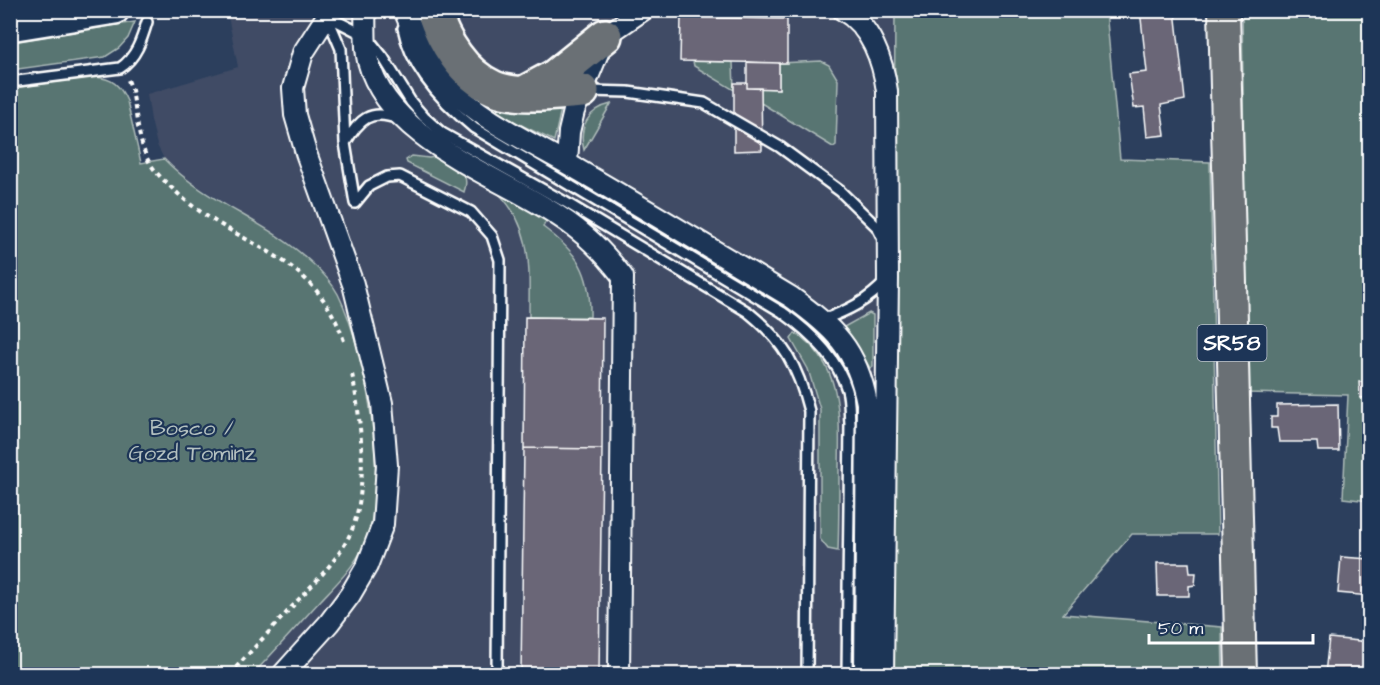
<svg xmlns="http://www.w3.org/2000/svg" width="1380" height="685" font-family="'Architects Daughter',sans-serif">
  <rect width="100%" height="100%" fill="#2c3f5d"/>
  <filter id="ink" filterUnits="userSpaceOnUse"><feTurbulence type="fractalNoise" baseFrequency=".0167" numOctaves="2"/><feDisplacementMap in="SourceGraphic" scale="12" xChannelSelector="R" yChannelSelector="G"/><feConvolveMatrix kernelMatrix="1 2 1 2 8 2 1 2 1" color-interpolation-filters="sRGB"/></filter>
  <g filter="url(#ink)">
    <!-- built -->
    <path fill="#3f4b65" d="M227 11H904L901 674H253L347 571 361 552 369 529 374 494 375 462 371 413 359 356 337 293 314 264 293 246 178 174 164 159 157 145 151 120 147 94 238 67Z"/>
    <!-- green -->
    <path fill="#597572" stroke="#acbab8" stroke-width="1.5" d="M895 11H1106L1120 159 1210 162 1218 534H1132L1063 614 1222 627 1223 674H891Z
      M1242 11H1369V501L1343 498 1348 395 1247 393Z
      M135 22 128 38 119 48 105 57 11 70V42Z
      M693 61 733 62 734 90 694 66Z
      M821 61 829 65 838 80 836 145 833 147 761 103V88L779 89V63Z
      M95 77C112 78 120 85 127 101L141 163 164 159C206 203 268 221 312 263 321 271 332 283 338 294 366 350 393 494 361 551 351 570 335 585 321 600 298 625 276 650 253 674H11V88Z
      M468 93 563 100 554 141 497 113Z
      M611 104 584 150C578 128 588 109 611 104Z
      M412 156 429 158 442 156C457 165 471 173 464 192L407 163 406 160Z
      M496 191 547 219 543 227C578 253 591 272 590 317H529C529 269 534 227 496 191Z
      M869 313 873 315V366L870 368 855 343 844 329V327Z
      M795 333C843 362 840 419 839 467 839 495 839 523 838 551L828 549 820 539V409L808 369 791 339Z"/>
    <!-- building -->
    <path fill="#6a6677" stroke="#fff" stroke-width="1.5" d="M1140 10H1175L1185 100 1161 105 1165 135 1147 137 1144 107 1134 108 1129 74 1147 72Z
      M681 17 787 19V63L680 61Z
      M747 62 779 63V89L747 88Z
      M734 83H747V88H761L762 150 734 151Z
      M525 317 603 318 602 449 524 448Z
      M1370 381V397L1360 398 1359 382Z
      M1338 404 1339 451H1318L1317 442H1279L1277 428H1271V417H1277V405Z
      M524 448 602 449 599 674H521Z
      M1341 557 1370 559V596L1338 593Z
      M1157 563H1189L1190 573H1196L1195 585 1189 586V596H1158Z
      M1329 638 1369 642 1366 674H1325Z"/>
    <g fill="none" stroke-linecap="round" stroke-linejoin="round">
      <defs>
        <path id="lane" d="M403 28C411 69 442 102 474 128L782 312C809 331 837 357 847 390 850 400 849 413 850 423L847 674
          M10 82 120 68C136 58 142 39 147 22
          M589 91 628 92 704 103 780 147 840 191 877 227 883 239
          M345 143C359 120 370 108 398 119
          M355 203 345 143 341 49 327 16 366 36 383 57 411 102 424 117 442 133 565 202 748 312C784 341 798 367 809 411L807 674
          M355 203 369 186 387 177 400 176 471 212 492 236 500 260 497 674
          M822 320C847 311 868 301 886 281"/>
        <path id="street" d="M365 10C366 26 364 45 368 61 389 140 495 174 557 215 585 233 603 251 623 277L619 674
          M404 10C415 36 428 64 447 85 484 123 535 144 580 171 651 212 721 255 791 297 834 328 857 349 867 403L865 674
          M843 10C871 26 883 61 887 91L888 278 883 674
          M567 163 569 132 574 111 605 36 643 10
          M283 674 329 623 350 595 367 566 383 524 387 465 382 403 353 284 306 153 295 115 293 88 303 53 327 16V10"/>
        <path id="secondary" d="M10 27 115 10"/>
        <path id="primary" d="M1224 10 1241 674"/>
        <path id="highway" d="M433 10C443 41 463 75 494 88 518 98 557 93 582 91
          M526 92 554 77 605 36"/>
      </defs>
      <!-- lane casing -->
      <use href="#lane" stroke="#fff" stroke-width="14"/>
      <!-- street casing -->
      <use href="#street" stroke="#fff" stroke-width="24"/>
      <!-- secondary casing -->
      <use href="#secondary" stroke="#fff" stroke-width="32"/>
      <!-- primary casing -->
      <use href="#primary" stroke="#fff" stroke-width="34"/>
      <!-- highway casing -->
      <use href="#highway" stroke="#fff" stroke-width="38"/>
      <!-- path -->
      <path stroke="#fff" stroke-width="4" stroke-dasharray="4.5 4.5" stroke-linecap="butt" d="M128 80 132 90C136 111 138 139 147 158 153 170 163 180 173 189 234 249 312 247 344 341
        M230 674C253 649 277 623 301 597 319 578 340 557 351 532 369 492 361 417 352 374"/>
      <!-- lane -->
      <use href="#lane" stroke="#1d3557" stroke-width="9"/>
      <!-- street -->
      <use href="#street" stroke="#1d3557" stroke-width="20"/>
      <!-- secondary -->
      <use href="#secondary" stroke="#1d3557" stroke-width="27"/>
      <!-- primary -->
      <use href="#primary" stroke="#6a7074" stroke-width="30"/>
      <!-- highway -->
      <use href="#highway" stroke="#6a7074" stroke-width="33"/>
    </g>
  </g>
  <g text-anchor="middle" stroke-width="4.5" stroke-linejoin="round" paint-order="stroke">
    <!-- shield labels -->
    <rect fill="#1d3557" stroke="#bbc2cd" stroke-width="1.5" x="1197.5" y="325" width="69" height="36" rx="4.5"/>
    <g font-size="21" font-weight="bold" fill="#fff">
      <text x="1232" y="350">SR58</text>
    </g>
    <!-- park labels -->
    <g font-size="22" fill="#b4c1c0" stroke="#1d3557">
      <text x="192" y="435">Bosco /<tspan x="192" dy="25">Gozd Tominz</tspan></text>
    </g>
  </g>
  <!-- margin -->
  <rect width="1380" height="685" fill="none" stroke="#1d3557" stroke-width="36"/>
  <rect x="18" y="18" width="1344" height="649" fill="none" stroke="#fff" stroke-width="2" filter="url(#ink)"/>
  <!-- scale -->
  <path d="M1149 634v9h164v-9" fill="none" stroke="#ffffff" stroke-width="3"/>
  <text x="1158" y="634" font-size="18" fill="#ffffff" stroke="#1d3557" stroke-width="4.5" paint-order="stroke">50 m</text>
</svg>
